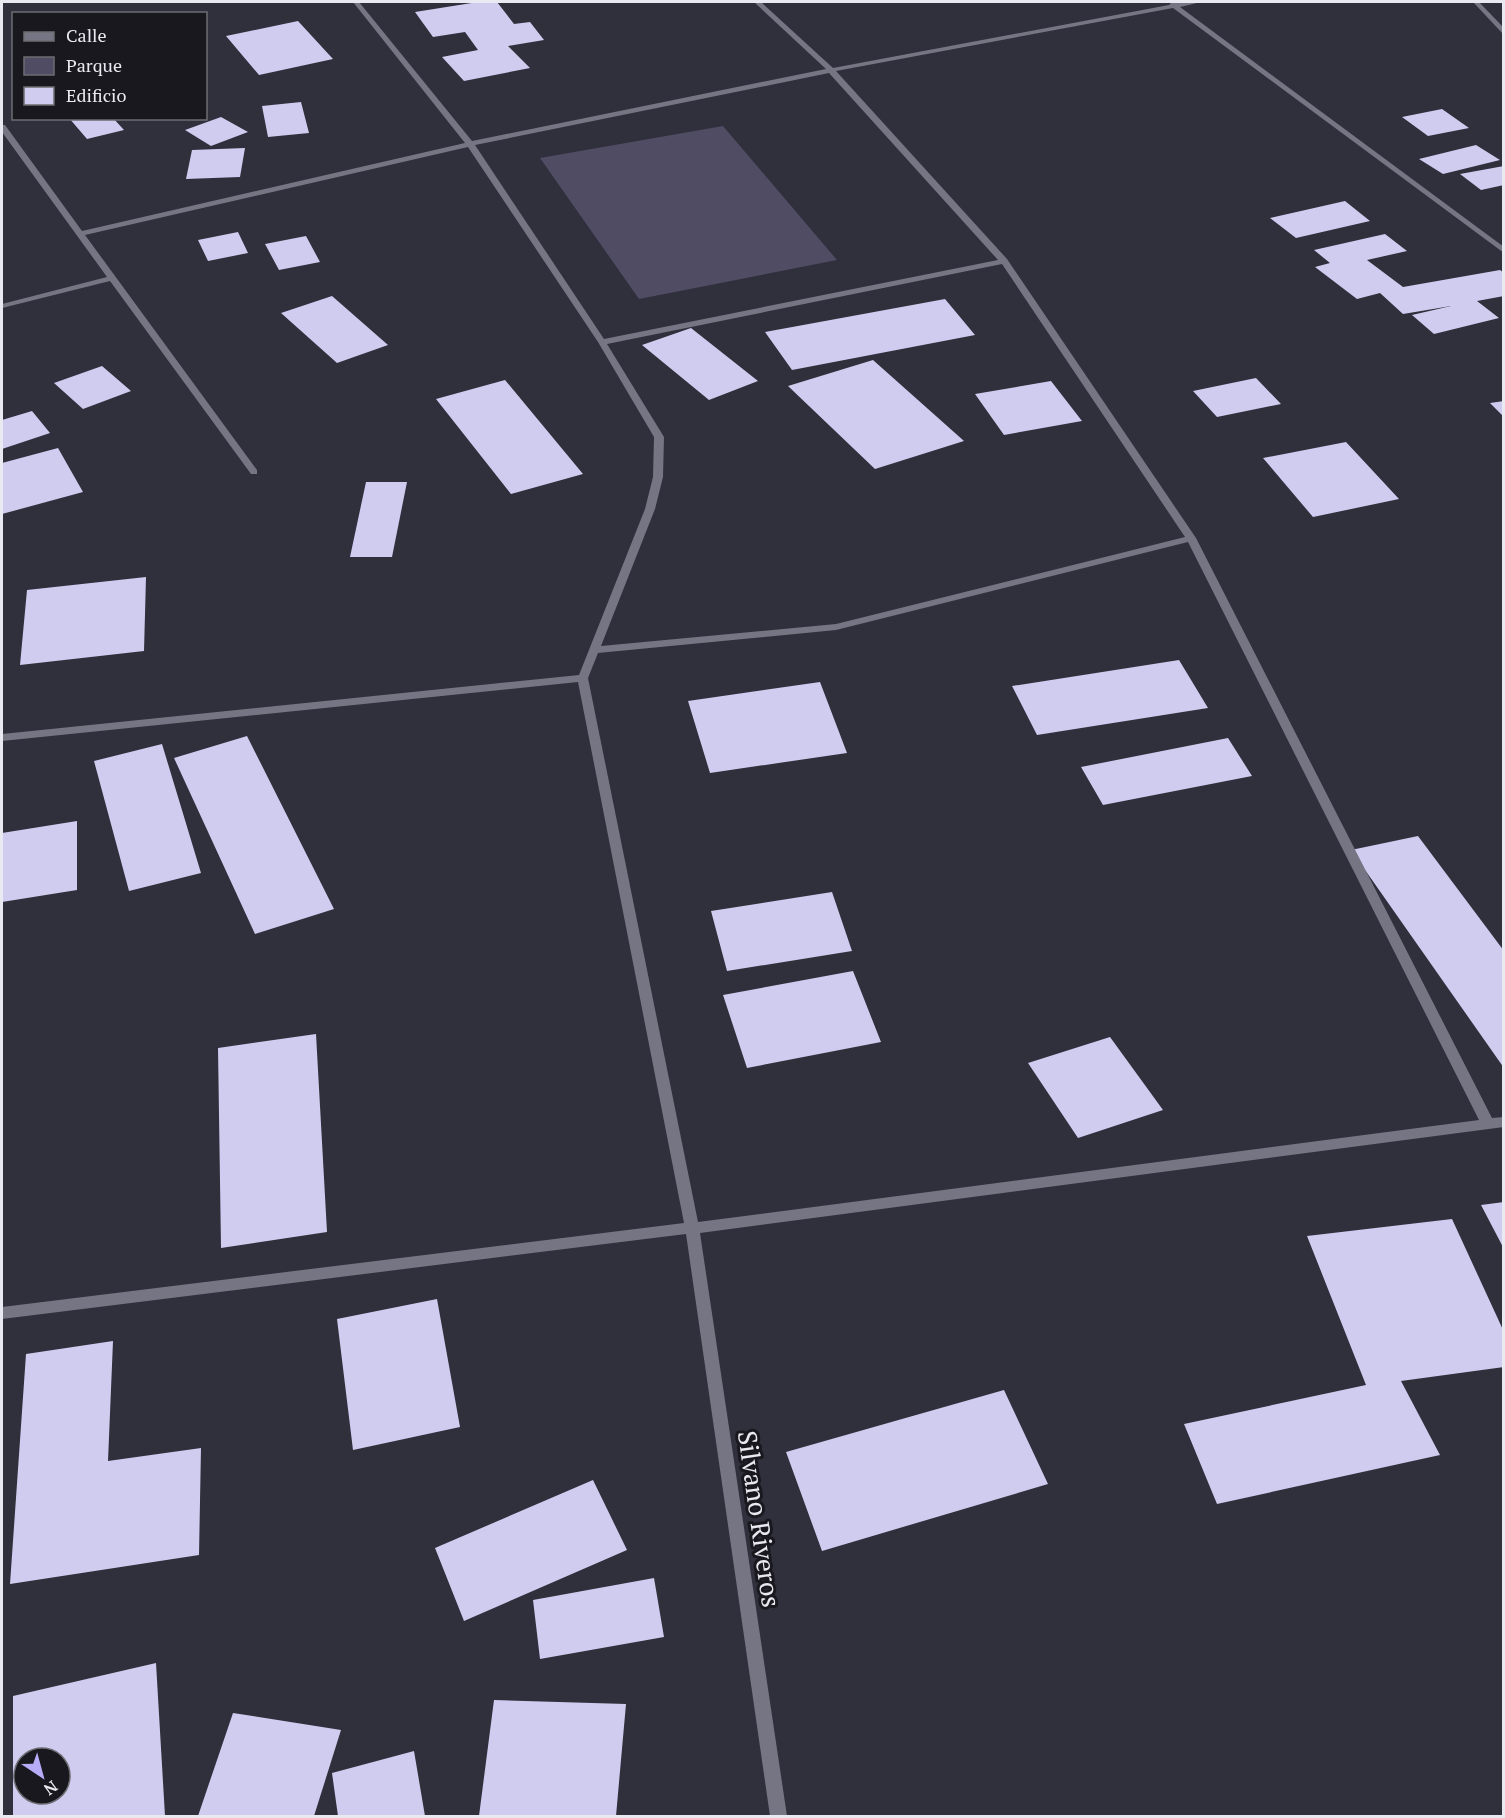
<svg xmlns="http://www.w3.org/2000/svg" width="1505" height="1818" font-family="'PT Serif',serif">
  <rect width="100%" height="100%" fill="#302f3c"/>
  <!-- green -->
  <path fill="#4f4c64" d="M723 126 837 260 639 299 540 158Z"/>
  <!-- building -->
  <path fill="#d0ccf0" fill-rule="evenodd" d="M478 2H497L514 24 530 22 544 40 508 46 530 68 464 81 442 57 478 50 465 32 433 37 415 12Z
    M298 21 333 59 259 75 226 36Z
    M301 102 309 133 268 137 262 106Z
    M1442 109 1469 128 1428 136 1402 117Z
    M221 117 248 132 211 146 185 130Z
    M69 118H113L124 130 87 139Z
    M1476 145 1500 160 1443 174 1419 159Z
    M245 148 240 177 186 179 192 150Z
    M1504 166V185L1481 190 1460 174Z
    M1345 201 1370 221 1296 238 1270 218Z
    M238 232 248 253 208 261 198 240Z
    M1385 234 1407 251 1367 260 1403 287 1500 270 1504 273V296L1477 301 1499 318 1434 334 1412 315 1451 306 1403 314 1380 293 1357 299 1315 267 1330 263 1314 250Z
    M306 236 320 262 279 270 265 244Z
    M332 296 388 345 337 363 281 313Z
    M945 299 975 335 792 370 765 332Z
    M691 328 758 381 709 400 642 345Z
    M873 360 964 441 875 469 788 386Z
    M102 366 131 391 83 409 54 383Z
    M1256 378 1281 404 1217 417 1193 391Z
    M505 380 583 474 511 494 436 399Z
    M1051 381 1082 421 1004 435 975 394Z
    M1504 401V417L1490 403Z
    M32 411 50 433 2 449V420Z
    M1346 442 1399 499 1313 517 1263 458Z
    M58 448 83 492 2 514V463Z
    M366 482H407L392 557H350Z
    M146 577 144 651 20 665 27 590Z
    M1179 660 1208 708 1037 735 1012 686Z
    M820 682 847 753 710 773 688 701Z
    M247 736 334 909 255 934 174 758Z
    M1228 738 1252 776 1103 805 1081 767Z
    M162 744 201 873 129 891 94 761Z
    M77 821V890L2 902V833Z
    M1418 836 1504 951V1068L1351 850Z
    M832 892 852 951 727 971 711 911Z
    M853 971 881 1042 747 1068 723 995Z
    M316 1034 327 1232 221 1248 218 1048Z
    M1110 1037 1163 1110 1078 1138 1028 1063Z
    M1504 1202V1249L1481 1205Z
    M1452 1219 1504 1332V1367L1401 1381 1440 1455 1217 1504 1184 1424 1366 1385 1307 1236Z
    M437 1299 460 1427 353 1450 337 1319Z
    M113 1341 108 1461 201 1448 199 1555 10 1584 26 1354Z
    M1004 1390 1048 1484 822 1551 786 1452Z
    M593 1480 627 1550 464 1621 435 1548Z
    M654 1578 664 1637 540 1659 533 1600Z
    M156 1663 165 1816H13V1696ZM24 1758H60V1794H24Z
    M494 1700 626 1704 616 1816H479Z
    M233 1713 341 1730 314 1816H198Z
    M414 1751 425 1816H338L332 1773Z"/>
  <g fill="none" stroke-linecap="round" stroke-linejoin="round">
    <!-- minor -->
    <path fill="#767583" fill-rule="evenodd" d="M353 2H359L472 141 826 69 754 2H761L833 68 1169 5 1172 2 1176 3 1198 2 1197 3 1180 7 1504 247V253L1173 8 836 71 1007 259 1196 538 1492 1118 1504 1117V1127L700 1233 787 1816H770L686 1234 2 1319V1307L684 1223 578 682 2 741V734L579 675 645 509 653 477 654 437 598 342 468 147 85 235 257 470V474H251L110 281 2 308V304L107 277 2 132V125H5L82 231 465 143ZM829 73 998 260 604 339 475 145ZM1002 264 1185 537 836 624 601 646 655 509 663 477 664 437 607 344ZM1188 542 1479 1120 698 1222 588 678 598 653 836 630Z
      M1473 2H1479L1504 28V35Z"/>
  </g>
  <g text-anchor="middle" stroke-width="6" stroke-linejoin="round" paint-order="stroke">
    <!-- near-street labels -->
    <g font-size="26" fill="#eae9f1" stroke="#19181e">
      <text transform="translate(759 1519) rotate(82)" y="9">Silvano Riveros</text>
    </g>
  </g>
  <!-- border -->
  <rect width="1505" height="1818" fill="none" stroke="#eae9f1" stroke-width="6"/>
  <!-- legend -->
  <rect x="12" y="12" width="195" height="108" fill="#19181e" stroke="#6d6c72" stroke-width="1.5"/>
  <rect x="24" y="32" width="30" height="9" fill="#767583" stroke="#6d6c72" stroke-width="1.5"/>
  <text x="66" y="42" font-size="18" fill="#eae9f1">Calle</text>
  <rect x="24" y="57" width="30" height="18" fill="#4f4c64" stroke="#6d6c72" stroke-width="1.5"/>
  <text x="66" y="72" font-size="18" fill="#eae9f1">Parque</text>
  <rect x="24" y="87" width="30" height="18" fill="#d0ccf0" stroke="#6d6c72" stroke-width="1.5"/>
  <text x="66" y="102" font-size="18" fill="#eae9f1">Edificio</text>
  <!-- north arrow -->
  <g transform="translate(42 1776) rotate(144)"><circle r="28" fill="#19181e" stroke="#6d6c72" stroke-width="1.5"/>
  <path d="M0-4.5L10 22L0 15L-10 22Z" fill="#b6acf8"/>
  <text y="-9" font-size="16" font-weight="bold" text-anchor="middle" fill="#eae9f1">N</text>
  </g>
</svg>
